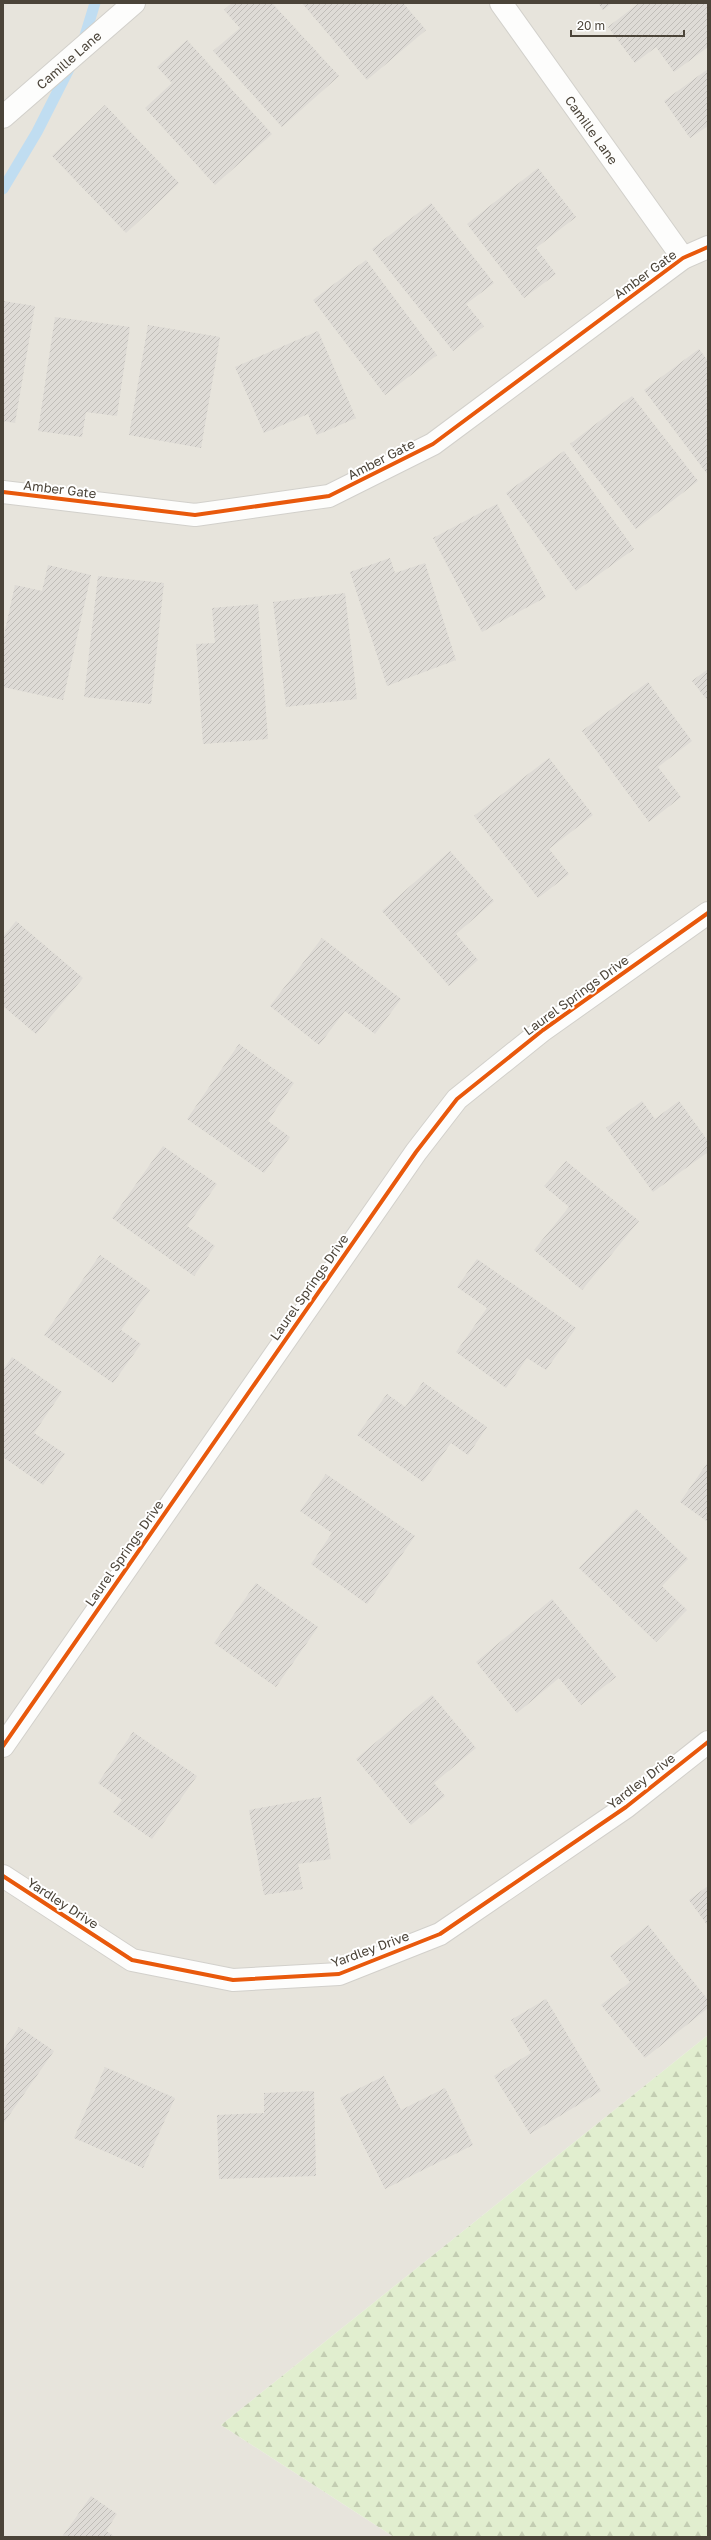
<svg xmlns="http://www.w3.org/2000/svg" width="711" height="2540" font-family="'Golos Text',sans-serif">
  <defs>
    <pattern id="forest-firs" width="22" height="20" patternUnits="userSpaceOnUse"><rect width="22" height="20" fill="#e1eecf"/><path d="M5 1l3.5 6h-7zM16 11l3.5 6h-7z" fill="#c3cdb2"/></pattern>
    <pattern id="building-hatch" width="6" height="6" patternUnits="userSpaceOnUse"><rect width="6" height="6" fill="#dedbd6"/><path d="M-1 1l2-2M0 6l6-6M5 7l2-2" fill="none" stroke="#c0bdb8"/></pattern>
  </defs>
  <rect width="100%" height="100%" fill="#f4f2ee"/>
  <!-- residential -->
  <path fill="#e7e4dc" d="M3 3H708V2035L221 2425 394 2537H3Z"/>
  <!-- forest -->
  <path fill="url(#forest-firs)" d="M708 2035V2537H394L221 2425Z"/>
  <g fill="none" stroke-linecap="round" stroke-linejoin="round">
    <!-- stream -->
    <path stroke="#c0ddf1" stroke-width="11" d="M83 42 95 3
      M3 189 37 132 71 65"/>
  </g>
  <!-- building -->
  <path fill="url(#building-hatch)" d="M232 3H272L339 76 282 127 213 51 240 28 224 10Z
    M302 3H403L426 30 367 80Z
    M598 3H612L603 10Z
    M639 3H708V47L674 72 656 47 635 63 608 27Z
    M187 40 272 134 215 185 145 108 172 83 157 67Z
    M708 69V126L690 138 664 101Z
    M105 105 179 183 126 233 52 156Z
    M538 168 576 217 536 248 556 274 524 298 467 224Z
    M431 203 494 283 466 304 484 326 453 351 372 249Z
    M366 260 437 355 385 395 313 300Z
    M3 301 35 306 15 423 3 421Z
    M55 317 130 327 117 416 86 412 82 437 38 431Z
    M148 325 220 337 201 448 129 435Z
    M318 331 356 418 317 435 308 414 264 433 235 367Z
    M699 349 708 361V475L644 390Z
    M632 396 698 481 636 529 570 444Z
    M564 451 634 549 576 591 506 493Z
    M497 504 546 597 482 632 433 538Z
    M390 558 395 573 425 563 456 660 387 686 350 572Z
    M48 565 91 575 63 700 3 687V640L15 585 42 591Z
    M98 576 164 583 151 704 84 697Z
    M345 593 357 699 286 707 273 602Z
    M258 604 268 739 203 744 196 644 215 643 212 608Z
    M708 669V701L692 681Z
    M648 682 692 741 658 767 681 797 649 822 582 731Z
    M549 758 593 815 549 849 569 874 538 898 474 816Z
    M450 851 494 901 456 934 478 960 449 986 382 911Z
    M16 921 83 978 36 1034 3 1006V937Z
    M322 938 401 999 375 1034 345 1011 319 1045 270 1006Z
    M239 1044 294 1083 268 1121 290 1137 264 1173 187 1119Z
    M642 1101 655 1119 679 1101 708 1141V1152L653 1192 606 1128Z
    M163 1146 217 1184 187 1226 215 1246 194 1276 112 1218Z
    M566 1161 639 1221 582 1290 534 1250 569 1207 544 1186Z
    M100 1255 150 1290 121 1330 141 1344 113 1383 44 1335Z
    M477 1259 576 1328 546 1370 527 1358 506 1388 456 1352 487 1308 457 1287Z
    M12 1357 62 1392 34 1433 65 1454 43 1485 3 1457V1370Z
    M423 1382 487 1427 468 1455 451 1443 423 1482 357 1435 387 1394 405 1407Z
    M708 1462V1522L680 1502Z
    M326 1474 415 1536 367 1604 311 1564 332 1533 300 1511Z
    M636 1509 688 1559 662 1586 687 1610 656 1642 579 1568Z
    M256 1583 318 1627 276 1687 214 1643Z
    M552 1599 616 1677 581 1705 559 1678 517 1713 476 1662Z
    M432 1695 476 1748 434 1783 445 1796 411 1825 356 1759Z
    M133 1732 197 1776 152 1839 113 1812 122 1800 98 1783Z
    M321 1797 331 1859 298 1864 303 1889 264 1895 249 1810Z
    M708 1886V1926L689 1900Z
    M648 1925 708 2000V2008L645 2058 601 2005 630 1982 610 1956Z
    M546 1999 601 2091 530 2134 494 2076 531 2053 511 2020Z
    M19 2027 54 2051 3 2124V2051Z
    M105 2067 175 2098 143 2168 74 2138Z
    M384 2076 401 2110 445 2088 473 2145 385 2189 340 2098Z
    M314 2091 316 2176 219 2179 217 2115 264 2113V2093Z
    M91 2496 117 2514 106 2531 115 2537H62Z"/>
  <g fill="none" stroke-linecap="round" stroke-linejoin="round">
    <defs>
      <g id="minor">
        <path id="s1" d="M501 3 683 258"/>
        <path id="s2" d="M3 117 134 3"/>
        <path d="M3 492 195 515 329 496 433 444 683 258 708 247"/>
        <path d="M3 1746 416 1152 457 1099 543 1030 708 913"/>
        <path d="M3 1876 132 1960 233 1980 339 1974 440 1934 626 1807 708 1742"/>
      </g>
    </defs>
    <!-- minor casing -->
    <use href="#minor" stroke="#d2d0cb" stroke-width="24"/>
    <!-- minor -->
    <use href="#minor" stroke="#fdfdfc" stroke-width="22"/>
    <defs>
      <path id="cycleway" d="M3 492 195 515 329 496 433 444 683 258 708 247
        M3 1746 416 1152 457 1099 543 1030 708 913
        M3 1876 132 1960 233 1980 339 1974 440 1934 626 1807 708 1742"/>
    </defs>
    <!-- cycleway casing -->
    <use href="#cycleway" stroke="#fff" stroke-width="6"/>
    <!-- cycleway -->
    <use href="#cycleway" stroke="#e8590c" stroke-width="4"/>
  </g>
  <g text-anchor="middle" stroke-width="4" stroke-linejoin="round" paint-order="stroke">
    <!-- street labels -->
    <g font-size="13" fill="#4b4439" stroke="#fff">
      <text dy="5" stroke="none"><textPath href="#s2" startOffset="87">Camille Lane</textPath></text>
      <text dy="5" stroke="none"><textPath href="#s1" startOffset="156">Camille Lane</textPath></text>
      <text transform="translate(645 274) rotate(-36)" y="5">Amber Gate</text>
      <text transform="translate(381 459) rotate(-27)" y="5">Amber Gate</text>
      <text transform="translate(60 489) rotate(7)" y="5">Amber Gate</text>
      <text transform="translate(576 995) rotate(-36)" y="5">Laurel Springs Drive</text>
      <text transform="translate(309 1287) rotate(-55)" y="5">Laurel Springs Drive</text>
      <text transform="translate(124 1553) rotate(-55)" y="5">Laurel Springs Drive</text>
      <text transform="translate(641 1781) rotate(-38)" y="5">Yardley Drive</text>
      <text transform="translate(63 1903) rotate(33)" y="5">Yardley Drive</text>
      <text transform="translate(370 1949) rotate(-20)" y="5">Yardley Drive</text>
    </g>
  </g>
  <!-- border -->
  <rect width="711" height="2540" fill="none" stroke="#4b4439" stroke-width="8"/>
  <!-- scale -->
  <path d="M571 30v6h113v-6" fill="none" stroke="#4b4439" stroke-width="2"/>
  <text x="577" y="30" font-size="12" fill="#4b4439" stroke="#ffffff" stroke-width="3" paint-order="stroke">20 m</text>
</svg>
